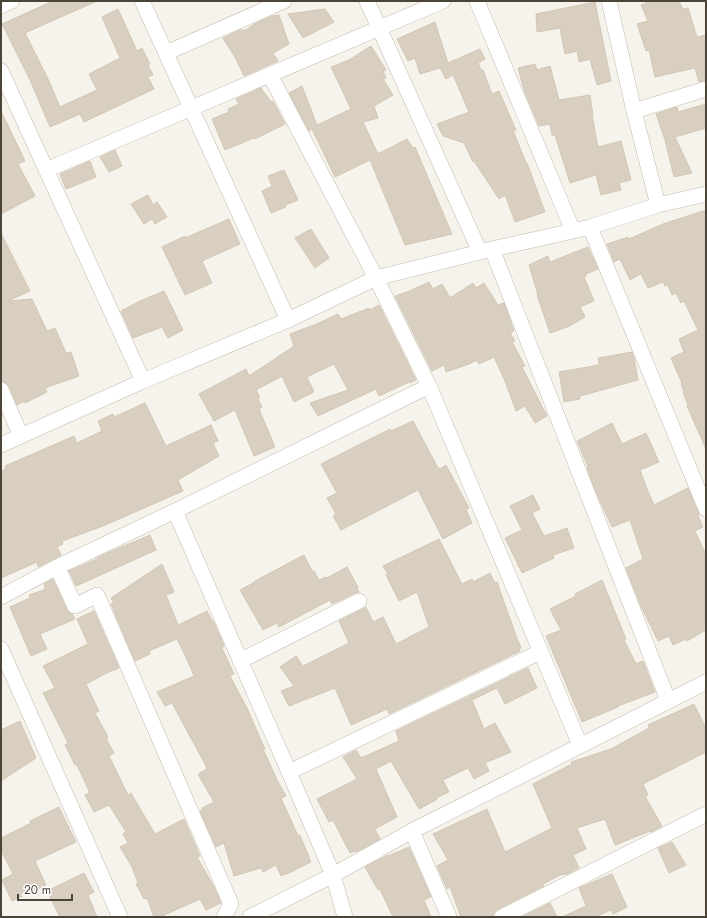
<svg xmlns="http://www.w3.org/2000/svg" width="707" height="918" font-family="Jost,sans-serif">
  <rect width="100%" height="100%" fill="#f6f3ec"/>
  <!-- building -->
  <path fill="#d8cfc1" stroke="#d3c7b4" d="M53 1H97L25 33 49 81 60 107 97 90 89 74 120 58 102 17 118 9 137 51 142 48 150 64 148 65 153 75 148 77 154 89 84 122 80 114 50 127 30 80 2 24Z
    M651 1H679L683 9 688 8 697 37 706 35V80L699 82 695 68 655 77 649 50 646 51 637 24 648 21 641 5Z
    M595 2 611 81 597 85 590 59 579 62 577 51 565 54 560 28 537 32 536 14Z
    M325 9 334 22 303 38 288 14Z
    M279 15 289 44 273 53 278 61 244 76 236 59 223 38 240 30H246L254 24 272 16Z
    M435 22 448 63 480 49 485 59 478 63 481 70H483L492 94 499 91 516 130H513L526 163H527L545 212 515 222 505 195 499 199 474 161 473 162 464 143 443 136 437 124 469 112 453 75 446 79 440 68 420 74 415 58 408 61 397 39Z
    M371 46 386 70 383 71 386 78 383 79 393 95 374 106 378 118 363 122 378 154 407 139 413 148 415 147 452 234 405 245 370 160 335 177 312 129 309 131 289 93 302 86 317 125 351 109 331 67 349 60Z
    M535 64 537 70 550 66 559 100 590 95 593 115H592L598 147 621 141 631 180 619 183 621 190 601 195 596 175 570 183 555 135H552L550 124 539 126 524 90 518 68Z
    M261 88 271 102 273 101 285 124 255 139 254 138 225 150 212 119 229 112 228 109 239 104 236 99Z
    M706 104V128L675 137 692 173 674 177 665 140 656 114 677 107 678 112Z
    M1 111 25 161 18 164 35 196 1 214Z
    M115 150 122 166 109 172 100 157Z
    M90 161 96 177 66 189 60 174Z
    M284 170 298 200 285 205 286 207 271 213 262 191 272 186 268 176Z
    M148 195 153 205 157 202 167 217 155 224 152 219 144 224 131 204Z
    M706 210V449L687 406 688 405 683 392H684L681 384 682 383 671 358 684 352 679 339 698 330 684 301 681 303 676 293 672 295 668 285 665 286 663 282 648 288 641 274 630 280 620 259 614 262 607 244 628 237 629 239 663 224Z
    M229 219 240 244 202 261 212 283 185 295 162 247 185 236V238Z
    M311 229 329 258 315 268 295 238Z
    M1 233 30 291 8 301 32 299 47 331 55 328 66 353 71 352 79 376 45 388 47 392 25 403 24 401 17 405 9 386 6 383 1 381Z
    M588 247 598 269 586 274V276L584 277 594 301 580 307 585 317 570 326 550 333 537 295H538L529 265 548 256 550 262Z
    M429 282 433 289 442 284 450 298 473 283 476 288 484 283 498 305 504 303 514 331 510 333 515 341 512 342 525 366 522 367 547 416 535 423 525 406 516 411 505 381 494 357 479 364 477 360 469 364 446 372 444 365 432 371 395 296 407 292Z
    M164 291 183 330 168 338 162 327 133 338 121 311 140 301Z
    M379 305 416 380 410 383 409 382 379 396 376 389 318 416 310 403 348 390 334 364 307 377 314 392 294 402 282 376 256 390 260 397 258 399 262 407 259 409 275 447 254 456 235 410 214 421 199 394 246 369 249 376 294 346 290 334 319 323 338 314 341 319 369 308 370 310Z
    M632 352 634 357 638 380 580 396V399L564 402 559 372 599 365 598 358Z
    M145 403 166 446 211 425 218 441 213 443 219 456 178 480 183 491 103 526 62 541 63 544 57 547 61 555 38 567 37 562 1 578V471L6 469 5 466 74 436 77 443 102 431 98 421 113 414 114 417Z
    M413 421 438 468H439L440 469 446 465 469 508 466 509 472 523 443 539 418 490 341 530 333 516 336 514 327 498 337 493 321 464 390 429 391 431Z
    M612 423 622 444 646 433 659 462 640 470 647 489 654 505 688 488 699 514 698 515 703 527 695 531 706 555V630L687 641 686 639 673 645 669 636 658 641 641 606 626 568 643 559 630 520 612 527 596 492 587 468 588 467 577 441Z
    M533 495 540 509 532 513 544 536 567 528 574 548 553 555 554 558 522 573 505 538 522 530 510 506Z
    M150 535 156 550 76 586 69 571 97 559V558L98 557Z
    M439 539 462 584 472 579 473 582 490 573 495 583 497 582 515 633 521 648 519 649 520 651 389 714 387 709 351 725 335 688 289 706 281 691 294 686 280 667 296 656 303 666 349 643 339 621 363 609 366 607 373 622 383 617 396 644 429 627 417 592 399 601 386 575 388 574 383 566Z
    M304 555 312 571H314L319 580 326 577 327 578 347 567 358 587 357 588 359 592 355 593 332 604 330 600 279 627 277 623 263 630 240 590 255 582V581Z
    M162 564 174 592 166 595 178 625 207 611 212 621H213L215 625 224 646 222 648 234 674 230 676 247 708 265 749H263L278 782 286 796 281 798 298 836 300 835 311 862 291 872 281 876 276 865 263 872 261 868 234 876 224 843 216 847 200 811 203 810 202 808 214 802 198 774 207 769 206 766 172 703 165 706 157 692 194 676 186 657 177 639 149 651 150 654 135 661 111 604 114 603 111 598Z
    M53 579 67 610 70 613 73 615 75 619 40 634 47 649 31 656 10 607 30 598 29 595 44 590V589L45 588 44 584Z
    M602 580 626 639 624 640 636 664 643 661 655 692 618 706V707L582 722 546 636 561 630 550 609 576 596 575 594Z
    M94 611 119 668 109 672 86 684 99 711 95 713 108 737 106 738 114 753 109 756 128 795 131 793 155 834 184 819 200 856 197 857 214 887 221 903 206 910 200 899 160 917H154L147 898 144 899 136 884 138 883 132 867 120 847 128 843 123 834 126 832 109 805 94 812 85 795 90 793 77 765H75L65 745 68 743 43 693 55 688 43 666 88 644 77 619Z
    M528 668 537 688 505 704 497 688 472 700 484 729 495 723 511 752 485 763 489 771 474 779 468 768 443 780 449 792 438 797 436 800 419 809 391 761 376 769 397 817 375 829 380 839 356 852 355 851 350 853 333 820 329 822 317 799 357 779 343 757 356 750 361 758 399 741 396 731Z
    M694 704 706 728V752L643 784 648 795 645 796 662 826 651 832 650 831 615 845 605 819 577 828 586 849 573 855 579 868 567 874 560 875 543 884 544 886 498 909 494 912 493 917H461L450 887 447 889 437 866 448 860 433 834 487 809 505 852 552 828 533 784 572 764 571 762 611 749 649 728 648 725Z
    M20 721 36 758 1 781V730Z
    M59 807 76 842 35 861 46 885 12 901 2 880 13 874 1 850V838L31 823 30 821Z
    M672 842 686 865 669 873 658 848Z
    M409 847 431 897 424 900 431 917H393L380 889 378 890 365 867 388 855V856Z
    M84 873 94 892 88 895 97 917H60L47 891Z
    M612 874 627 907 613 914 611 910 595 917H562L586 906 579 888Z
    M550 903 557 917H522Z"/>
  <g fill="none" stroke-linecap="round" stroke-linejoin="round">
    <defs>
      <path id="minor" d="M142 1 288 320
        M367 1 480 252
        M477 1 573 231
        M609 1 634 111 658 205
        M1 6 12 1
        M166 53 284 1
        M1 71 143 381
        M270 75 376 278 429 386 580 745
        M634 111 706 89
        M46 170 443 1
        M590 227 706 509
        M492 249 668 700
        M1 390 21 436
        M1 445 143 381 288 320 376 278 492 249 573 231 590 227 658 205 706 194
        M175 511 289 772 333 875 345 917
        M57 567 75 606 97 595 231 904 224 917
        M1 597 57 567 175 511 429 386
        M1 649 120 917
        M240 661 359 601
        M289 772 540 652
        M412 831 449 917
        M250 917 333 875 412 831 706 682
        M502 917 706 814"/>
    </defs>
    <!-- minor casing -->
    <use href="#minor" stroke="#c2bbae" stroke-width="16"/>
    <!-- minor -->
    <use href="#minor" stroke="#fff" stroke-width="15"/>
  </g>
  <!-- border -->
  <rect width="707" height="918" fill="none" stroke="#4b4439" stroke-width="4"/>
  <!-- scale -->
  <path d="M18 894v6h54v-6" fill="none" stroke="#4b4439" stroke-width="2"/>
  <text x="24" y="894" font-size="12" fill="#4b4439" stroke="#ffffff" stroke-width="3" paint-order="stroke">20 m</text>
</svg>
